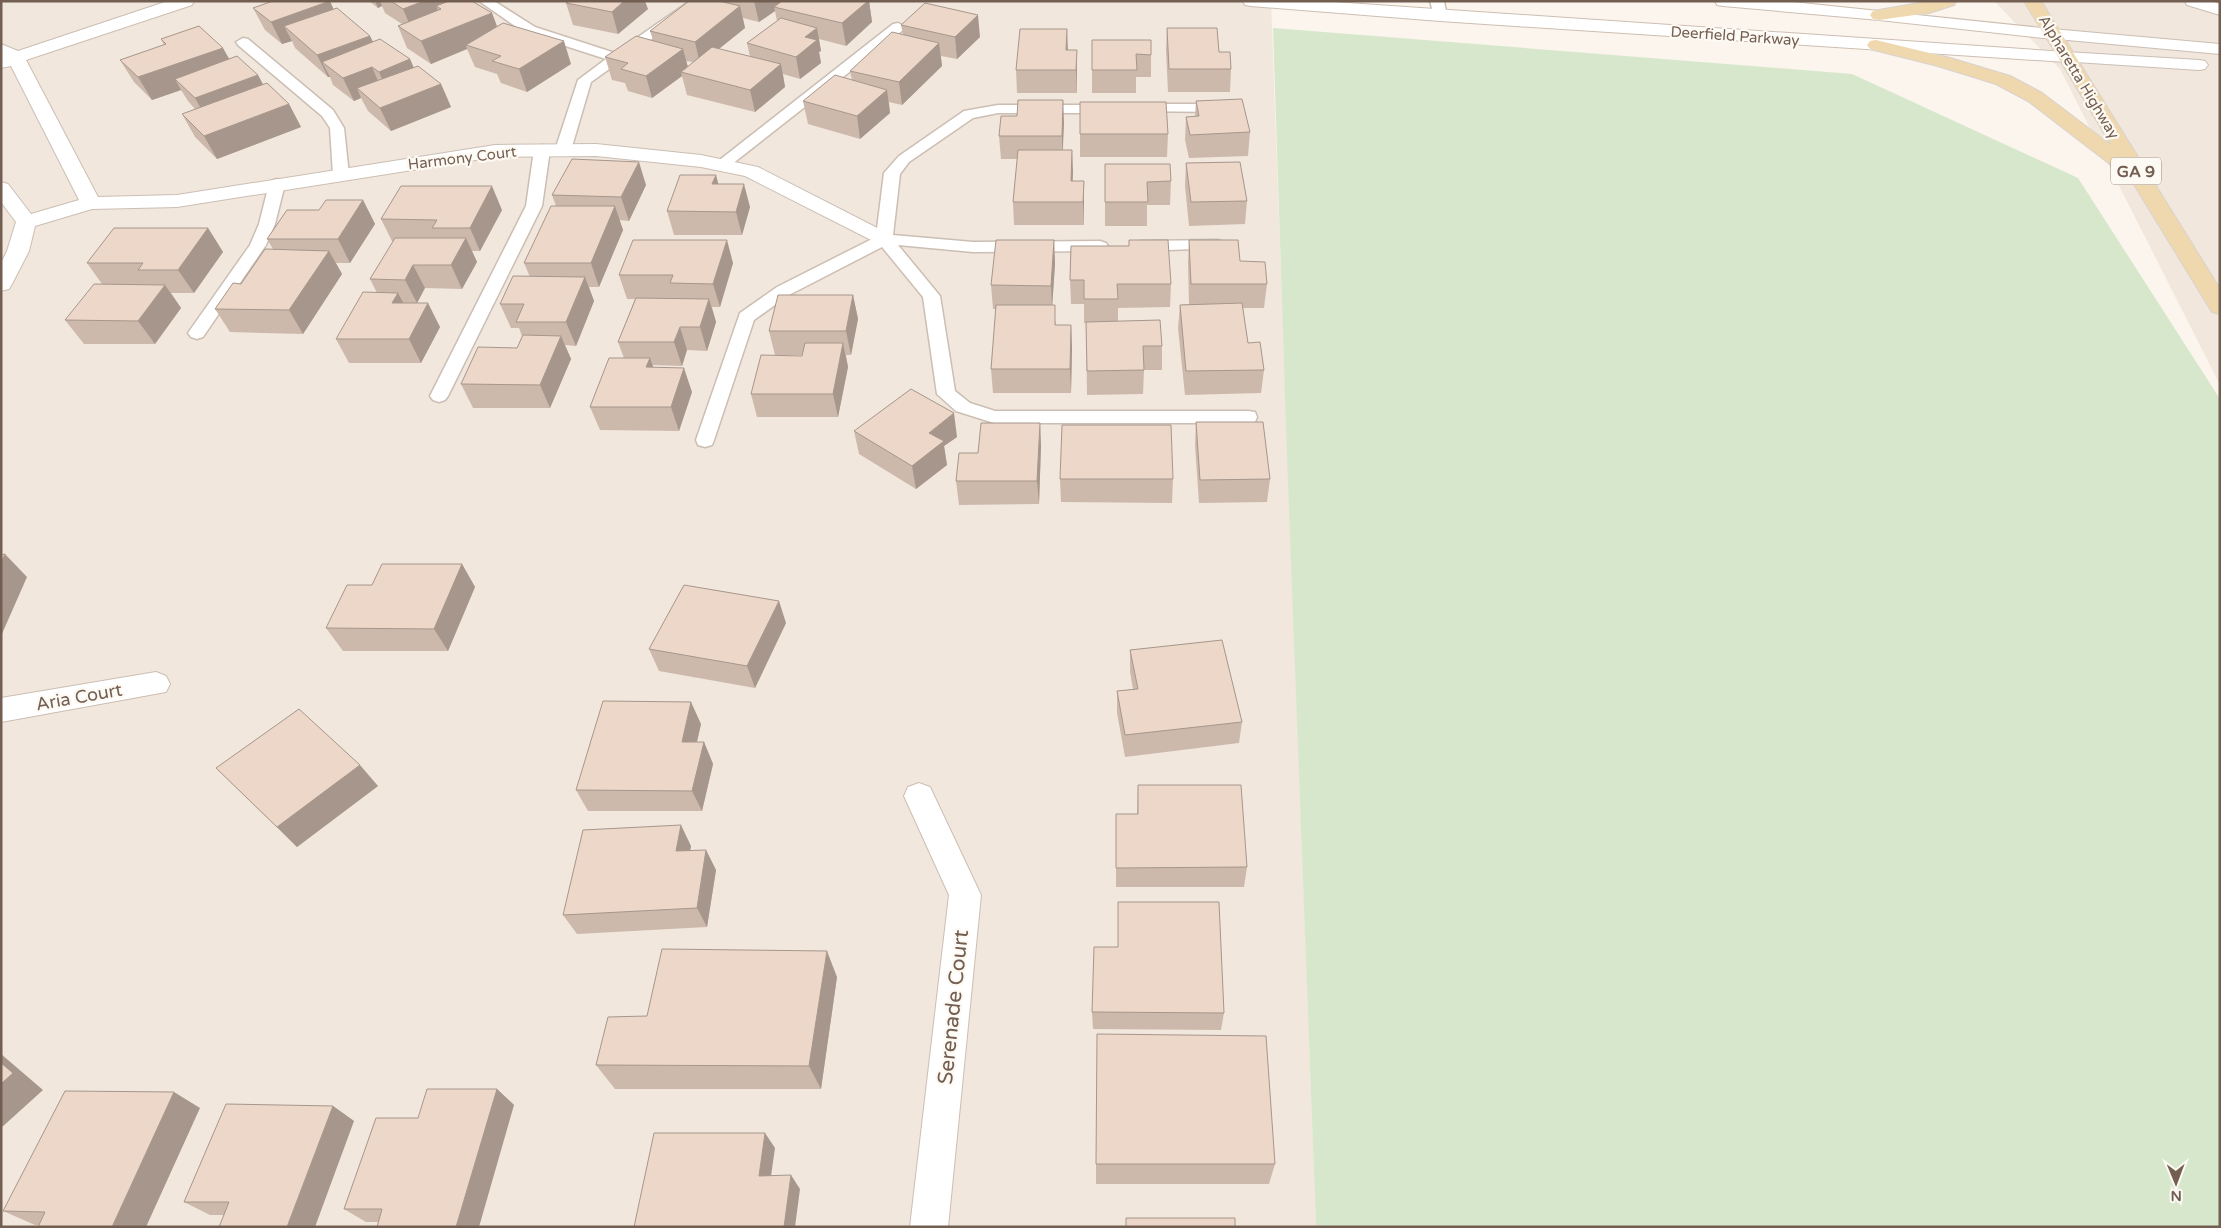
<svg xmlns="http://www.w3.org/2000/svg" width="2221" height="1228" font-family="'Varela Round',sans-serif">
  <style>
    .residential { fill: #f1e7dc }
    .green { fill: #d7e7cc }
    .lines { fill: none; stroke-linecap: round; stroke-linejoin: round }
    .lane-casing { stroke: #ccbeb3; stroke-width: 3 }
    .street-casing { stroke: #ccbeb3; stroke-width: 2 }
    .secondary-casing { stroke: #cebeb1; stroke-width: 2 }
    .primary-casing { stroke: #d8d2cf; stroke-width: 2 }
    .lane { fill: #fff; fill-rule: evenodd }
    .street { fill: #fff; fill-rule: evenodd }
    .secondary { fill: #fff; fill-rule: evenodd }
    .primary { fill: #f0d8ae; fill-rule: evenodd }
    .wall { fill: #ccb9ac; fill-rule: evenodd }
    .shaded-wall { fill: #a6968c }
    .building { fill: #edd7c8; stroke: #a6968c }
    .labels { text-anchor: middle; stroke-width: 4.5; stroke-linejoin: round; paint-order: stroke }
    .far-street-label { font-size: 15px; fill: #735e52; stroke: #fdf9f3 }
    .shield { fill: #fdf9f3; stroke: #9c8c82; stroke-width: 1 }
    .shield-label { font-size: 16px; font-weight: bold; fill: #735e52 }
    .street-label { font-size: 18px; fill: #735e52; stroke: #fdf9f3 }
    .near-street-label { font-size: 21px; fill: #735e52; stroke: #fdf9f3 }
  </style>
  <rect width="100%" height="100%" fill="#fbf5ed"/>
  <!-- residential -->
  <path class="residential" d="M1 1H1271L1316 1227H1Z
    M1994 1H2220V385L2060 69Z"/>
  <!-- green -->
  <path class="green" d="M1273 28 1852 74 2078 178 2220 399V1227H1316L1287 456Z"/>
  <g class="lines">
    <defs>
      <path id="lane" d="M479 1H494L535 27 615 53 690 1H705L591 82 571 150 568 153H558L555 150 578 80 606 59 525 33Z
        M1430 1H1444L1447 16 1445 19H1435Z
        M898 23 905 27 903 30 727 168H717L714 165 717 162 893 24Z
        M243 38 248 39 333 110 344 128 349 175 346 178H336L333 175 330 128 322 116 238 45 236 42Z
        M1139 104H1216L1223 108 1216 112 1134 111 1132 108 1134 105Z
        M998 105H1108L1113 106 1115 109 1113 112 1108 113H998L973 118 909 162 900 174 893 235 973 242 1100 241 1106 243 1108 246 1106 249 1100 251 973 252 898 245 940 296 955 391 970 403 995 411H1248L1255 412 1257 417 1255 422 1248 423H994L956 411 937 394 923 297 882 247 789 295 754 320 714 440 712 445 705 447 698 445 696 440 740 313 777 287 876 237 884 173 899 156 964 111Z
        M542 145 547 147 550 150 542 206 448 396 445 400 439 402 433 400 430 396 526 206 534 150 537 147Z
        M277 179 283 181 285 184 275 224 266 245 203 337 197 339 191 337 188 333 250 245 259 224 269 184 271 181Z
        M1218 240 1224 242 1226 245 1224 248 1141 251 1135 249 1133 246 1135 243 1141 241Z"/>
      <path id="street" d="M168 1H194L192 5 26 60 98 197 177 195 495 145 596 144 701 155 758 167 891 235 895 239 891 243 884 245 877 243 745 176 701 167 596 156 495 157 177 207 92 209 35 226 29 251 12 284 9 289 1 291V263L7 251 16 222 1 202V182L8 184 31 214 79 200 11 66 1 68V44L18 51Z
        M2185 1H2211L2220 4V15L2187 5Z
        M2052 29 2220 44V54L2046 38 2043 34 2046 30Z
        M2066 52 2199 60 2205 61 2208 65 2205 69 2199 70 2060 61 2057 57 2060 53Z
        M156 672 166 676 170 684 166 692 1 722V698Z
        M919 783 930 787 981 895 948 1227H910L949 895 904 796 908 787Z"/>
      <path id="secondary" d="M1243 1H1319L2066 52 2072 53 2075 57 2072 61 2066 62 1440 21 1251 6 1245 5Z
        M1715 1H1783L2052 29 2058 30 2061 34 2058 38 2052 39 1879 20 1723 6 1717 5Z"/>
      <path id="primary" d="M1931 1H1956L1954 5 1929 13 1879 20 1873 19 1870 15 1873 11 1879 10Z
        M2024 1H2041L2220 289V314L2212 312 2209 307 2127 173 2119 171 2028 101 1996 84 1938 66 1870 49 1867 45 1870 41 1876 40 1950 58 2010 76 2042 93 2112 146Z"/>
    </defs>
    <!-- lane casing -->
    <use href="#lane" class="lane-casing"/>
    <!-- street casing -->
    <use href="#street" class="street-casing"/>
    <!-- secondary casing -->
    <use href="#secondary" class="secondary-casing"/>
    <!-- primary casing -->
    <use href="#primary" class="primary-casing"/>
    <!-- lane -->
    <use href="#lane" class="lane"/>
    <!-- street -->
    <use href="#street" class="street"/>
    <!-- secondary -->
    <use href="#secondary" class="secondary"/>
    <!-- primary -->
    <use href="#primary" class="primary"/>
  </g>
  <!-- wall -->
  <path class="wall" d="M369 1H472L492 13 497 26 571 64 527 92 501 83 497 74 475 67 467 49 431 64 407 48 398 26 402 24 385 13 382 6 378 8Z
    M689 1H869L872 22 846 46 819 39 821 51 819 52 821 63 800 79 783 74 785 87 755 112 687 95 682 76 652 98 628 91 625 83 612 80 605 57 653 40 650 31ZM775 11 777 21 747 43 750 57 719 49 745 28 743 18 759 22ZM686 61 693 62 688 67Z
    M566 3 648 9 618 34 573 25Z
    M253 8 333 9 370 36 373 42 410 59 413 67 441 84 451 107 391 131 368 111 361 98 354 101 333 85 330 77H328L295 48 292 41 282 44 265 30Z
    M901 25 980 37 957 59 941 56 942 66 902 105 889 102 890 113 860 139 808 124 803 101 852 80 850 71 903 35Z
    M1167 28 1219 52 1231 69 1230 92H1168L1166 50Z
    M161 39 229 59 258 75 263 84 289 104 301 127 217 159 195 137 182 114 195 109 188 101 181 90 152 100 134 82 120 60 164 45Z
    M1092 40 1151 55V77H1136V93H1092Z
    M1068 50 1077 72V93H1017L1016 70Z
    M1196 101 1250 132 1248 156 1189 158 1185 140 1186 117H1195Z
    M1064 123 1063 150H1072L1073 181H1084V225H1014L1013 202 1017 159H1001L999 136Z
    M1080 134H1168L1167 157H1080Z
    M1186 163 1247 201 1245 224 1189 226 1185 186Z
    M1105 164 1171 181 1170 205H1147V226H1105Z
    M716 175 718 184 750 207 742 235H674L667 211Z
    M646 185 629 221 619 220 623 230 599 287H589L594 301 576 346 565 345 571 359 550 408H473L461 384 517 348 522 336 519 328H511L500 304 530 277 524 263 556 206 552 195Z
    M363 200 375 224 350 263H336L342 274 303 334 230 332 215 309 241 284 273 249 267 239 319 210Z
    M502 210 480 251H472L477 262 462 289 425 288 417 303 440 327 421 363H349L336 339 377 293 370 279 393 243 381 219Z
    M208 228 223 252 194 293H171L181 308 155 344H84L65 320 102 284 87 263Z
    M1054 240 1055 264 1052 305 1056 325H1071L1072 349 1071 393H993L991 369 996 309H993L991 285Z
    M1189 240 1240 261 1267 284 1264 308H1243L1248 343 1264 370 1261 393 1185 395 1178 328 1180 305 1189 304 1188 263Z
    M1071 246 1171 284 1170 307 1118 308V321L1162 346V370H1144L1143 394 1087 395 1086 323H1084V304H1071L1070 280Z
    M733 263 720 307H712L716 322 707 351 687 350 682 366 653 365V368L692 392 679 431 600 430 590 407 624 358 618 342 635 299H627L619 275Z
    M853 295 858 319 851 355H846L848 367 838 417H757L751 394 803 355H775L769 331Z
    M1196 422 1270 479 1267 502 1199 503 1195 445Z
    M1040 423 1041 446 1039 504 959 505 956 481 978 453Z
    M854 431 957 437 944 446 947 465 916 489 859 454Z
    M1060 479H1173L1172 503 1061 502Z
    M462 564 475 587 448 651H343L326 628 372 585Z
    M786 623 755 688 659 671 649 649Z
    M1130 650 1242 722 1239 743 1125 757 1117 713V691L1133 689 1130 672Z
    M701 724 697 742H704L713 764 702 811H588L576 790Z
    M216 768 378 786 297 847Z
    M1138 785 1247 867 1244 887H1116V814H1137Z
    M691 846 690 851 706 850 716 870 707 927 577 934 563 915Z
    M1118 947 1224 1013 1221 1030 1093 1029 1092 1012Z
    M837 977 821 1089H615L596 1065 647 1016Z
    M497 1089 514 1105 378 1222H366L344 1209 418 1118Z
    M333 1106 354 1121 224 1215H210L184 1202Z
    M200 1108 39 1225H35L3 1211Z
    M1096 1164H1275L1269 1184H1096Z"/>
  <!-- shaded-wall -->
  <path class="shaded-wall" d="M330 1 340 24 284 26 292 41 282 44 271 22Z
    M375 1H380L382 6 378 8Z
    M424 1H461L436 6 442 20 413 32 403 9Z
    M624 1H645L648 9 618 34 612 12Z
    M754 1H786L774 7 775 11 759 22Z
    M868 1H869L872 22 846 46 842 23Z
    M740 6 745 28 700 64 695 42Z
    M492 13 500 35 466 45 467 49 431 64 421 41Z
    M978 15 980 37 957 59 955 37Z
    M817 28 821 51 819 52 821 63 800 79 796 57 805 37Z
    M1067 29 1068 51 1067 73 1066 50Z
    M370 36 381 58 322 62 330 77H328L317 55Z
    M564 41 571 64 527 92 519 69Z
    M939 43 942 66 902 105 899 82Z
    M223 48 236 71 175 79 181 90 152 100 138 77Z
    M683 49 689 71 681 72 682 76 652 98 646 76Z
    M1077 50V93L1076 70Z
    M410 59 420 82 389 95 379 72Z
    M781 64 785 87 755 112 750 90Z
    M372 67 382 90 357 88 361 98 354 101 343 78Z
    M258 75 270 98 208 121 195 98Z
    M441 84 451 107 391 131 380 108Z
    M887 90 890 113 860 139 857 116Z
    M1063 100 1064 123 1062 159V136Z
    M289 104 301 127 217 159 204 136Z
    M1072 150 1073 173 1071 204V181Z
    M639 162 646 185 629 221 621 197Z
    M716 175 722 198 712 184Z
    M1084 181V225L1083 202Z
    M744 184 750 207 742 235 736 212Z
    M492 186 502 210 480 251 470 228Z
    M363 200 375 224 350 263 338 239Z
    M615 206 623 230 599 287 591 263Z
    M208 228 223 252 194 293 178 270Z
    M466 238 477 262 462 289 451 265Z
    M727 240 733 263 720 307 713 284Z
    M1054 240 1055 264 1052 309 1051 286Z
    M329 251 342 274 303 334 289 310Z
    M413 265 425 288 417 303 405 280Z
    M585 277 594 301 576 346 566 322Z
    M165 285 181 308 155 344 138 321Z
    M398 293 410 316 392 303Z
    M853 295 858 319 851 355 846 331Z
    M709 299 716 322 707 351 700 327Z
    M428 303 440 327 421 363 409 339Z
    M1071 325 1072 349 1071 393 1070 369Z
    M680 327 687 350 682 366 674 342Z
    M561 336 571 359 550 408 540 385Z
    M843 343 848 367 838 417 833 394Z
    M650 358 658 381 646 367Z
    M684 368 692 392 679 431 671 407Z
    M954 413 957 437 944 446 947 465 916 489 912 466 929 433Z
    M1040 423 1041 446 1039 504 1037 481Z
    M5 554 27 577 1 636V562Z
    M462 564 475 587 448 651 434 629Z
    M779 601 786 623 755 688 747 666Z
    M691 702 701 724 692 763 682 742Z
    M704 742 713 764 702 811 692 791Z
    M360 765 378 786 297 847 277 827Z
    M681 825 691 846 686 871 676 851Z
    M706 850 716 870 707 927 697 908Z
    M827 951 837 977 821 1089 809 1066Z
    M1 1054 43 1090 1 1128Z
    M497 1089 514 1105 479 1227H456Z
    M174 1092 200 1108 146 1227H112Z
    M333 1106 354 1121 315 1227H287Z
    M765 1133 775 1148 769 1190 759 1176Z
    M791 1175 800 1189 795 1227H784Z"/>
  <!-- building -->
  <path class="building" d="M273 1H330L271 22 253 8Z
    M391 1H424L403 9Z
    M449 1H472L492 13 421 41 398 26 441 9 436 6Z
    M569 1H624L612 12 566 3Z
    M689 1H719L740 6 695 42 650 31Z
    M782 1H868L842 23 774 7Z
    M925 3 978 15 955 37 901 25Z
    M337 8 370 36 317 55 284 26Z
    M781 18 817 28 805 37 817 40 796 57 747 43Z
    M503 23 564 41 519 69 492 61 501 56 466 45Z
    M199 26 223 48 138 77 120 60 166 44 161 39Z
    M1167 28H1217L1219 52H1230L1231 69H1169Z
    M1020 29H1067L1066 50H1077L1076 70H1016Z
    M892 32 939 43 899 82 850 71Z
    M636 36 683 49 646 76 621 69 628 63 605 57Z
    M380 39 410 59 379 72 372 67 343 78 322 62Z
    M1092 40H1151V55L1136 54 1137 70H1092Z
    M712 47 781 64 750 90 681 72Z
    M237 56 258 75 195 98 175 79Z
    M418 66 441 84 380 108 357 88Z
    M835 75 887 90 857 116 803 101Z
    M267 83 289 104 204 136 182 114Z
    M1242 99 1250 132 1190 135 1186 117 1199 116 1196 101Z
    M1018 100H1063L1062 136H999L1001 116H1017Z
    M1080 102H1166L1168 134H1080Z
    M1018 150H1072L1071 181H1084L1083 202H1013Z
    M572 159 639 162 621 197 552 195Z
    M1240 162 1247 201 1191 202 1186 163Z
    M1105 164H1170L1171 181 1147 182 1148 202H1105Z
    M680 175H716L712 184H744L736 212 667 211Z
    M401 186H492L470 228H432L437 220 381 219Z
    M326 200H363L338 239H267L287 210H319Z
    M551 206H615L591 263H524Z
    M114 228H208L178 270H138L143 263H87Z
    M395 238H466L451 265H413L405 280 370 279Z
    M633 240H727L713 284 670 283 673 275H619Z
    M996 240H1054L1051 286 991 285Z
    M1129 240H1168L1171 284H1117L1118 299H1084V280H1070L1071 246H1129Z
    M1189 240H1238L1240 261 1265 262 1267 284H1191Z
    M265 249 329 251 289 310 215 309 233 283 241 284Z
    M513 276 585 277 566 322H516L524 304H500Z
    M94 284 165 285 138 321 65 320Z
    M363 292 398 293 392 303H428L409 339H336Z
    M778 295H853L846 331H769Z
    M636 298 709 299 700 327H680L674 342H618Z
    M1242 303 1248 343 1260 342 1264 370 1186 371 1180 305Z
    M996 305H1055V325H1071L1070 369H991Z
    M1160 320 1162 346H1143L1144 370 1087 371 1086 322Z
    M523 335 561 336 540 385 461 384 478 347 517 348Z
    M805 343H843L833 394H751L761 355 802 356Z
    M609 358H650L646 367 684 368 671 407H590Z
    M911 389 954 413 929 433 944 441 912 466 854 431Z
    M1196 422H1263L1270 479 1200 480Z
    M981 423H1040L1037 481H956L959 453H978Z
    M1062 425H1171L1173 479H1060Z
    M5 554 1 562V555Z
    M382 564H462L434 629 326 628 347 585H372Z
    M684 585 779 601 747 666 649 649Z
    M1222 640 1242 722 1125 735 1117 691 1138 689 1130 650Z
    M603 701 691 702 682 742H704L692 791 576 790Z
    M299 709 360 765 277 827 216 768Z
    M1138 785H1241L1247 867 1116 868V814H1138Z
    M681 825 676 851 706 850 697 908 563 915 583 830Z
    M1118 902H1219L1224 1013 1092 1012 1094 947H1118Z
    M662 949 827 951 809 1066 596 1065 608 1017 647 1016Z
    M1097 1034 1266 1036 1275 1164H1096Z
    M1 1063 13 1073 1 1084Z
    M427 1089H497L456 1227H377L382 1209H344L376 1118H418Z
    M65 1091 174 1092 112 1227H38L45 1212 3 1211Z
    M226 1104 333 1106 287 1227H219L229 1202H184Z
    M654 1133H765L759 1176 791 1175 784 1227H634Z
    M1126 1218H1235V1227H1126Z"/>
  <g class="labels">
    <!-- far-street labels -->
    <g class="far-street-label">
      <text transform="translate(1735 36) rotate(4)" y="5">Deerfield Parkway</text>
      <text transform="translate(2079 77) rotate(59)" y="5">Alpharetta Highway</text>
      <text transform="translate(462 158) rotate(-7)" y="5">Harmony Court</text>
    </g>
    <!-- shield labels -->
    <rect class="shield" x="2111" y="157.5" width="50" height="27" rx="4"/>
    <g class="shield-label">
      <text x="2136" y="177">GA 9</text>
    </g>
    <!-- street labels -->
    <g class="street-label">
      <text transform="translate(79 697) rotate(-10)" y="6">Aria Court</text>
    </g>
    <!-- near-street labels -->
    <g class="near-street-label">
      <text transform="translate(953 1007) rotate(-84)" y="7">Serenade Court</text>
    </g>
  </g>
  <!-- border -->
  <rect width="2221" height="1228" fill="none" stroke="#735e52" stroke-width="5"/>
  <!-- north arrow -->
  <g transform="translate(2176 1183) rotate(179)" stroke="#fdf9f3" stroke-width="4" paint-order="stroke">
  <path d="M0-4L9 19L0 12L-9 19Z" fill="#735e52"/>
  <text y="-8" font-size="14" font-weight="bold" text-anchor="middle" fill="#735e52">N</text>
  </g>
</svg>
